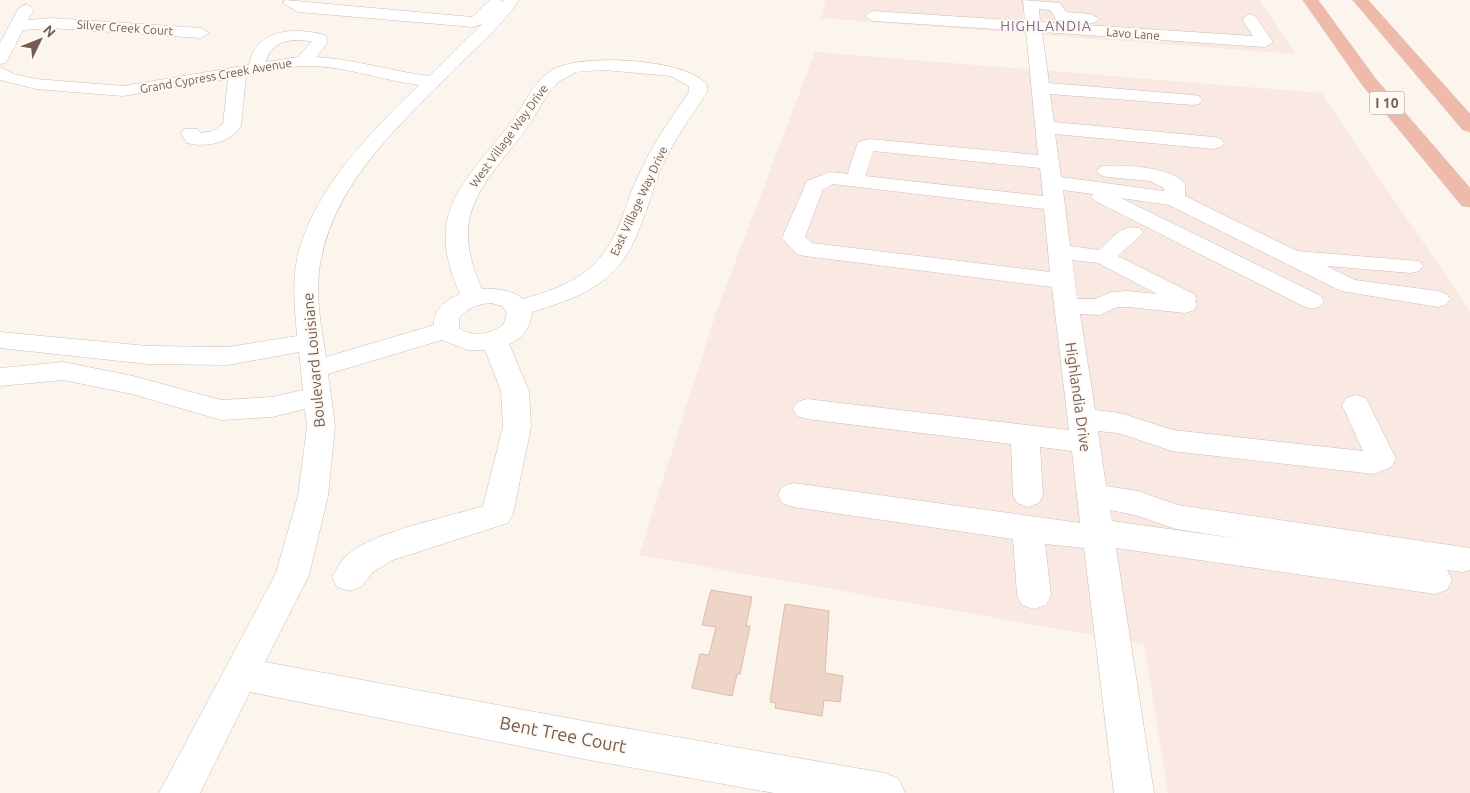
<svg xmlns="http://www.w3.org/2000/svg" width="1470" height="793" font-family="Ubuntu,sans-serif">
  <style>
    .commercial { fill: #fae8e2 }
    .building { fill: #eed5c7; stroke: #dfbca8 }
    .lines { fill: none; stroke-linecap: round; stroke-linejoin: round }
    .minor-casing { stroke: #cdbeb3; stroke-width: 1 }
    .highway-casing { stroke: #d8d2ce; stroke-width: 1 }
    .minor { fill: #fff; fill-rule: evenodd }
    .highway { fill: #efbaaa; fill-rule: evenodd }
    .labels { text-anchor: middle; stroke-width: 4; stroke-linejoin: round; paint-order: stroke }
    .far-street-label { font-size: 12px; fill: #755d51; stroke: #fef9f3 }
    .far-neighbourhood-label { font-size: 14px; letter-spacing: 1px; fill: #826990; stroke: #fef9f3 }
    .shield { fill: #fef9f3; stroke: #9e8c82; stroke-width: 1 }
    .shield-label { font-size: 14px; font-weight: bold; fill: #755d51 }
    .street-label { font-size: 15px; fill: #755d51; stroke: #fef9f3 }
    .near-street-label { font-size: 18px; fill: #755d51; stroke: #fef9f3 }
  </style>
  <rect width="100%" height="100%" fill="#fbf5ed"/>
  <!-- commercial -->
  <path class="commercial" d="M826 0H1259L1295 54 821 18Z
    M815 52 1321 93 1470 311V793H1168L1144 644 639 555 716 313Z"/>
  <!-- building -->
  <path class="building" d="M711 590 752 597 746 626H750L740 674H737L732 696 692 688 700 654 709 655 716 627 702 625Z
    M785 604 829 611 825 673 843 676 840 702 824 700 822 716 775 708 776 703 770 702Z"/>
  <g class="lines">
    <defs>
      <path id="minor" d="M285 0 472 17 490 0H500L502 2 504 0H519C503 24 480 44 460 64 405 120 337 178 321 259 314 291 321 325 326 357L434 325C433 310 447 299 460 294 423 213 463 184 510 124 524 106 533 82 552 70 578 53 688 58 707 85V92C690 118 672 143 660 171 653 188 649 205 642 222 621 281 588 295 532 312 531 326 523 339 509 344L529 391 531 427 513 514 508 523 393 560 373 572 361 587 349 591 337 587 332 577C337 568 342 558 351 552 378 531 448 517 483 506L503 427 501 391 485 350H467L442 340 328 374 335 426 328 496 309 575 265 662 584 721 885 773 899 779 905 793H774L584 759 250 692 200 793H159L276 573 298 496 307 426 305 409 272 417 221 420 132 394 63 380 0 386V368L63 362 133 376 221 400 272 397 303 390 299 352 228 365 148 364 0 348V332L148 346 228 347 297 336C295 311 292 284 297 259 312 190 370 133 419 85 380 80 343 65 304 66 285 67 265 72 246 76L241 126C230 143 206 148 187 143L181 133 184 129H198L201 133 213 131 223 124 228 79 123 96 36 89 0 80V67L14 74 36 79 123 86 249 65C255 28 296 27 325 35L328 42 316 57C354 59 390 71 429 76L482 24 473 27 298 12 283 3ZM295 40 312 41 298 57 266 62C269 47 281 41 295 40ZM604 70 671 76 689 86V92C672 117 654 142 641 170 632 187 627 205 620 223 600 272 571 285 523 299 514 290 494 288 482 289 448 214 481 189 524 132 536 116 544 96 558 82L576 72ZM491 303 502 306 507 312 504 324C491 334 474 338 459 328V318C468 308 477 304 491 303Z
        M1023 0 1060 3 1066 12 1091 14 1099 19C1092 28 1066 22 1056 19L1050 10 1039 9 1040 22 1253 36 1242 19 1250 14 1255 16 1273 42 1265 47 1042 32 1049 83 1193 95 1199 96 1202 100 1199 104 1193 105 1050 94 1054 122 1214 137 1221 139 1224 143 1221 147 1214 149 1055 134 1061 177 1164 191V188L1150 181 1107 177 1100 175 1097 171 1100 167C1116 163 1177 167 1185 185 1186 188 1185 192 1185 196L1297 251 1419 261 1423 266 1419 271 1411 273 1327 266 1355 280 1438 291 1447 294 1450 299 1447 304 1438 307 1341 291 1169 205 1121 198 1321 296 1324 301 1321 306 1312 309 1303 306 1095 201 1091 197 1093 194 1063 190 1070 246 1099 250C1111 239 1122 224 1140 228L1143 233 1118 256 1194 294 1197 299 1195 302 1197 305 1194 310 1185 313 1128 307H1117L1100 315 1080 314 1095 410 1120 413 1173 430 1363 451 1342 405 1346 398 1356 395 1366 398 1396 459 1391 467 1374 474 1172 451 1118 433 1098 431 1106 486 1138 491 1178 505 1470 548V570L1463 572 1447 570 1452 580 1447 590 1435 594 1116 548 1154 793H1114L1084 548 1045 544 1051 595 1046 605 1034 609 1022 605 1017 595 1013 539 793 507 782 503 778 495 782 487 793 483 1080 523 1072 451 1040 447 1043 495 1039 503 1028 507 1017 503 1013 495 1011 444 807 419 797 416 793 409 797 402 807 399 1069 430 1052 287 805 256 797 254 782 238 807 181 830 172 849 174 848 172 858 142 869 139 1038 155 1026 31 873 21 865 16 873 11 1025 21ZM873 151 1040 168 1043 196 865 176ZM833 184 1044 209 1050 272 812 243 805 237 823 189ZM1072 260 1098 263 1157 294 1128 291 1111 292 1095 299H1077ZM1110 510 1135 515 1176 529 1240 539 1112 521Z
        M26 4 34 9 28 20 51 18 201 28 209 33 201 38 51 28 23 30 8 59 6 63 0 64V43L18 9Z"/>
      <path id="highway" d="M1303 0H1318L1375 78 1470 188V207L1462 206 1363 86Z
        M1353 0H1368L1470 114V132L1463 130Z"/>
    </defs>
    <!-- minor casing -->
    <use href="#minor" class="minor-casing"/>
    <!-- highway casing -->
    <use href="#highway" class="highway-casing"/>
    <!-- minor -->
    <use href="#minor" class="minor"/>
    <!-- highway -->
    <use href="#highway" class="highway"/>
  </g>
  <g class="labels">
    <!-- far-street labels -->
    <g class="far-street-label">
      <text transform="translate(125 28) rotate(4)" y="4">Silver Creek Court</text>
      <text transform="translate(1133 34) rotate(4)" y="4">Lavo Lane</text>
      <text transform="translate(216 76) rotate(-10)" y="4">Grand Cypress Creek Avenue</text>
      <text transform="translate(509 136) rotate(-54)" y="4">West Village Way Drive</text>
      <text transform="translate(639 201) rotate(-65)" y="4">East Village Way Drive</text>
    </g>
    <!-- far-neighbourhood labels -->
    <g class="far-neighbourhood-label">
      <text x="1046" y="31">HIGHLANDIA</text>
    </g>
    <!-- shield labels -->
    <rect class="shield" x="1369.5" y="91.5" width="35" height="23" rx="4"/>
    <g class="shield-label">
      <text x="1387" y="108">I 10</text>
    </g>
    <!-- street labels -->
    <g class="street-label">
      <text transform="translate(314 360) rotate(-95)" y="5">Boulevard Louisiane</text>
      <text transform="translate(1078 397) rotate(82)" y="5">Highlandia Drive</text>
    </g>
    <!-- near-street labels -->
    <g class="near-street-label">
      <text transform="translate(563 735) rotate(11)" y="6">Bent Tree Court</text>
    </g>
  </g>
  <!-- north arrow -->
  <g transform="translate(40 40) rotate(47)" stroke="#fef9f3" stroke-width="4" paint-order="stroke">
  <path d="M0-4L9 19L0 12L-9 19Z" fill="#755d51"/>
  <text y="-8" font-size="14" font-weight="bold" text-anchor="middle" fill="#755d51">N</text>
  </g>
</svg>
